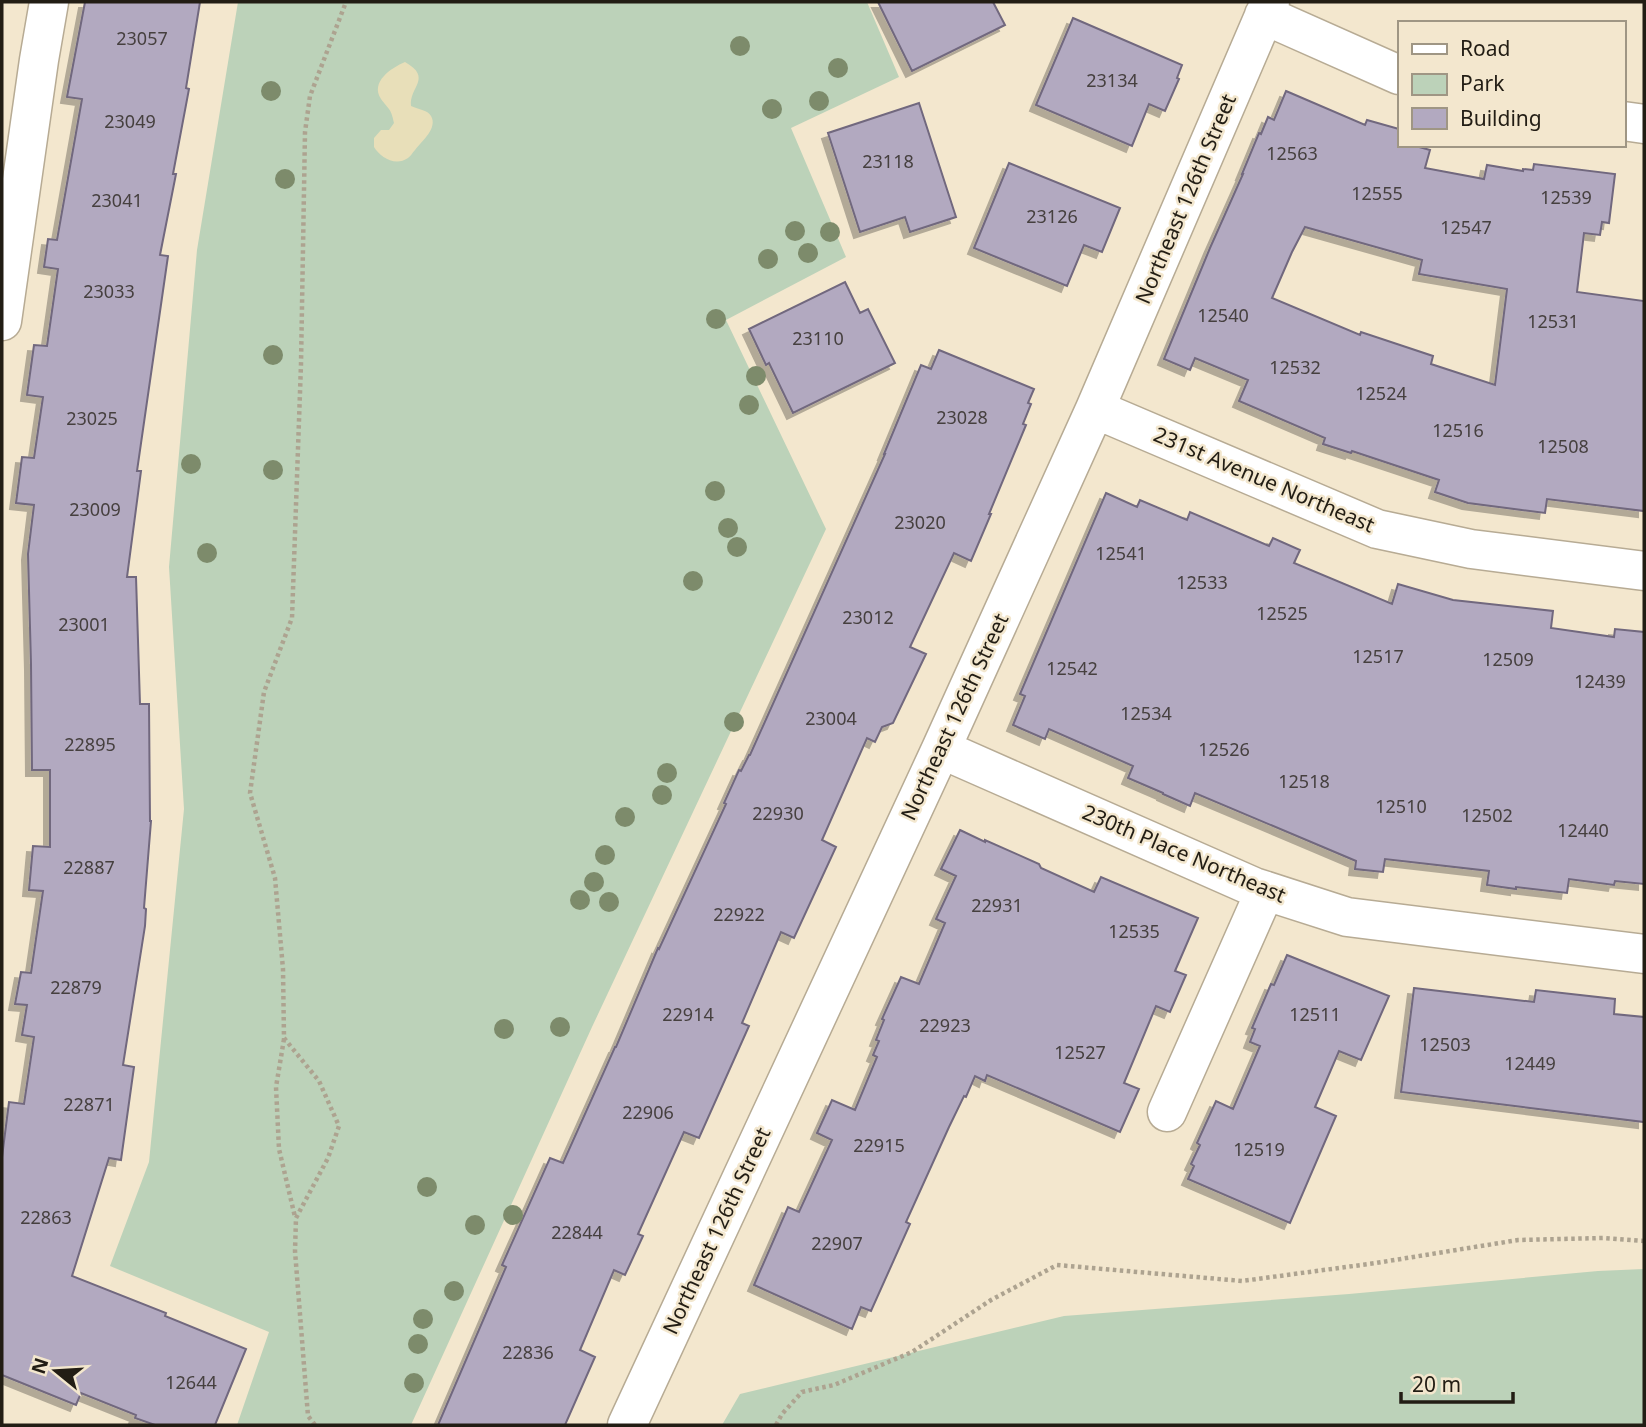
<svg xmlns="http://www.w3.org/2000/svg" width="1646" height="1427" font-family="'Noto Sans',sans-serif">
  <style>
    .green { fill: #bcd2b9 }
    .sand { fill: #e8dfb9 }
    .building { fill: #b2a9c0; stroke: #71687e; stroke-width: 2; fill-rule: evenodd; filter: url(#shadow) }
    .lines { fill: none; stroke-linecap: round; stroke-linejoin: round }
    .street-casing { stroke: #b7ab94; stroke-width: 41 }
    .path { stroke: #ada390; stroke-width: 4.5; stroke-dasharray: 3.5 3.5; stroke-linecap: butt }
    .street { stroke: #fff; stroke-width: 38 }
    .tree { fill: #7d8b6b }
    .labels { text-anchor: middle; stroke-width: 5; stroke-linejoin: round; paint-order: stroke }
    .number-label { font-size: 18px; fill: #46403f }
    .street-label { font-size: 21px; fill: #221d14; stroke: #f3e7ce }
  </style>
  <defs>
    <filter id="shadow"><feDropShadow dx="-6" dy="6" stdDeviation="0" flood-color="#0004"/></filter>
  </defs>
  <rect width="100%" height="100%" fill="#f3e7ce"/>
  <!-- green -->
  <path class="green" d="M238 2H867L899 77 791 128 846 257 726 320 826 529 592 1027 411 1425H237L269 1332 110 1266 149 1162 184 809 169 567 197 250Z
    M1644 1269V1425H722L740 1394 1064 1316 1349 1294 1598 1271Z"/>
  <!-- sand -->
  <path class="sand" d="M405 62C433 78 409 87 411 106 417 109 428 110 431 116 438 128 422 141 415 150 412 153 411 156 408 158 395 167 380 157 374 147V138L381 130H389L394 123C391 108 389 110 381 99 370 82 391 68 405 62Z"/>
  <!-- building -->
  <path class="building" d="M85 2H200L186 88 189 89 173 174H176L160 255 168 256 137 471H141L127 577H136L140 704H149L150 821H151L144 908 146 909 145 926 123 1065 134 1067 121 1160 109 1158 72 1276 166 1313 165 1316 246 1349 215 1425H155L135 1418 136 1415 81 1393 76 1405 2 1375V1157L9 1102 24 1104 34 1037 22 1035 27 1005 15 1004 21 972 31 973 43 891 29 890 33 846 50 847V770H32L31 664 28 554 34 505 16 503 22 457 34 458 43 397 27 395 34 345 47 346 58 269 44 267 48 239 57 240 82 99 67 97Z
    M878 2H993L1005 25 912 71Z
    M1073 18 1182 65 1177 78 1179 79 1165 111 1149 104 1132 146 1036 105Z
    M1286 91 1365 125 1367 120 1399 129V145H1412L1430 150 1425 168 1484 179 1487 165 1523 171V169L1533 170 1534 164 1615 174 1609 223 1602 222 1600 235 1584 233 1577 292 1644 301V511L1547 499 1545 513 1468 503 1435 492 1439 480 1352 451 1351 453 1323 444 1325 438 1239 401 1248 380 1195 358 1190 370 1164 359 1210 248 1243 174H1242L1259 133 1261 134 1268 117 1274 120ZM1305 227 1422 260 1419 274 1507 289 1495 385 1431 364 1433 356 1361 332 1360 335 1272 298 1292 252Z
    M919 103 956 217 910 232 905 217 860 232 828 133Z
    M1009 163 1120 208 1102 252 1084 245 1067 286 974 248Z
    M845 282 860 313 868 309 895 363 793 413 769 363 766 365 749 329Z
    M939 350 1034 389 1028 403 1031 404 1023 424 1026 425 989 514H991L971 561 954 553 910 647 926 654 893 723 882 727 875 742 867 738 822 840 836 847 794 938 781 932 742 1023 749 1026 699 1138 684 1132 638 1234 643 1236 625 1275 614 1270 580 1350 595 1357 565 1425H438L506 1267 502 1265 550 1158 563 1163 615 1047H616L658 948 659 949 726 804 724 803 739 770 741 771 749 755H750L885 454H884L921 365 931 369Z
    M1106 493 1137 507 1140 500 1187 520 1190 512 1269 546 1273 538 1300 550 1294 563 1392 604 1398 584 1453 600 1553 611 1551 628 1614 637 1615 629 1644 632V884L1615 881 1614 885 1569 879 1567 893 1516 887V889L1487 885 1489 871 1385 859 1383 872 1355 869 1356 861 1195 793 1190 806 1163 794V793L1128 778 1133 766 1049 729 1045 739 1013 725 1025 696 1020 694Z
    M960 830 985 842V840L1039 864 1041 868 1094 892 1101 877 1198 918 1175 971 1186 975 1170 1012 1156 1006 1124 1083 1139 1089 1120 1132 987 1075 985 1081 975 1076 966 1097 964 1096 949 1127 906 1222 910 1224 871 1311 861 1307 852 1329 754 1285 788 1207 799 1212 832 1140 817 1133 832 1100 855 1110 877 1057 873 1055 879 1041 876 1040 884 1020 882 1019 901 977 919 984 945 923 936 919 956 876 941 869Z
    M1287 955 1389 996 1361 1060 1339 1051 1315 1107 1336 1116 1290 1223 1188 1179 1194 1166 1191 1164 1200 1145 1197 1143 1216 1101 1233 1109 1260 1046 1250 1042 1255 1029 1252 1028 1271 984 1274 985Z
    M1414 988 1534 1002 1536 990 1615 999 1614 1014 1644 1017V1122L1401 1092Z"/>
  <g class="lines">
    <defs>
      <path id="street" d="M1264 15 1399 75
        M1623 121 1644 124
        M2 321 39 60 49 2
        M1095 409 1377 529 1471 549 1644 571
        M941 749 1254 887 1347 917 1644 954
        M1167 1112 1265 891
        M627 1425 941 749 1095 409 1270 2"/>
    </defs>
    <!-- street casing -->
    <use href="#street" class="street-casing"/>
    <!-- path -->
    <path class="path" d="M284 1039 276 1087 279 1149 295 1217
      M315 1425 308 1416 295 1251 296 1218 328 1158 339 1126 319 1081 284 1038 283 969 275 878 250 793 264 692 292 618 301 364 305 132 310 96 346 2
      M776 1425 782 1414 802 1392 834 1385 912 1352 991 1300 1057 1265 1242 1281 1376 1263 1518 1240 1604 1238 1644 1241"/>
    <!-- street -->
    <use href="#street" class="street"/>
  </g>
  <!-- trees -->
  <g class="tree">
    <circle cx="740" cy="46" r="10"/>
    <circle cx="838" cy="68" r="10"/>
    <circle cx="271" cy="91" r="10"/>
    <circle cx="819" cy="101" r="10"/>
    <circle cx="772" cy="109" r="10"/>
    <circle cx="285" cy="179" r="10"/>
    <circle cx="795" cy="231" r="10"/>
    <circle cx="830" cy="232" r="10"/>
    <circle cx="808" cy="253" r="10"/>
    <circle cx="768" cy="259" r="10"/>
    <circle cx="716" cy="319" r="10"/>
    <circle cx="273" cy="355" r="10"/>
    <circle cx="756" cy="376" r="10"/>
    <circle cx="749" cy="405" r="10"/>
    <circle cx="191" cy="464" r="10"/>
    <circle cx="273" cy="470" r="10"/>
    <circle cx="715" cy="491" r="10"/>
    <circle cx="728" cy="528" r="10"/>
    <circle cx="737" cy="547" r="10"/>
    <circle cx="207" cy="553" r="10"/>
    <circle cx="693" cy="581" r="10"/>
    <circle cx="734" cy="722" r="10"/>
    <circle cx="667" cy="773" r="10"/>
    <circle cx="662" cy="795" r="10"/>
    <circle cx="625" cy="817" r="10"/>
    <circle cx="605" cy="855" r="10"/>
    <circle cx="594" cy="882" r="10"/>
    <circle cx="580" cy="900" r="10"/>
    <circle cx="609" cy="902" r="10"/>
    <circle cx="560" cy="1027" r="10"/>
    <circle cx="504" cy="1029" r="10"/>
    <circle cx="427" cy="1187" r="10"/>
    <circle cx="513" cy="1215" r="10"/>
    <circle cx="475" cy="1225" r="10"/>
    <circle cx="454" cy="1291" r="10"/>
    <circle cx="423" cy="1319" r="10"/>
    <circle cx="418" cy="1344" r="10"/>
    <circle cx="414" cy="1383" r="10"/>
  </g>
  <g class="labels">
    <!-- number labels -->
    <g class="number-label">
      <text x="142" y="45">23057</text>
      <text x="1112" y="87">23134</text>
      <text x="130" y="128">23049</text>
      <text x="1292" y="160">12563</text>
      <text x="888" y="168">23118</text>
      <text x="1377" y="200">12555</text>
      <text x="1566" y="204">12539</text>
      <text x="117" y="207">23041</text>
      <text x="1052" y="223">23126</text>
      <text x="1466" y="234">12547</text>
      <text x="109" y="298">23033</text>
      <text x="1223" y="322">12540</text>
      <text x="1553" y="328">12531</text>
      <text x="818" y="345">23110</text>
      <text x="1295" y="374">12532</text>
      <text x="1381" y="400">12524</text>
      <text x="962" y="424">23028</text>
      <text x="92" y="425">23025</text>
      <text x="1458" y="437">12516</text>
      <text x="1563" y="453">12508</text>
      <text x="95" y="516">23009</text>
      <text x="920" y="529">23020</text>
      <text x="1121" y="560">12541</text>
      <text x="1202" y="589">12533</text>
      <text x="1282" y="620">12525</text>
      <text x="868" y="624">23012</text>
      <text x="84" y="631">23001</text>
      <text x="1378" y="663">12517</text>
      <text x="1508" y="666">12509</text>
      <text x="1072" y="675">12542</text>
      <text x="1600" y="688">12439</text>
      <text x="1146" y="720">12534</text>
      <text x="831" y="725">23004</text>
      <text x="90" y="751">22895</text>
      <text x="1224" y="756">12526</text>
      <text x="1304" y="788">12518</text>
      <text x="1401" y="813">12510</text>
      <text x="778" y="820">22930</text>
      <text x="1487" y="822">12502</text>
      <text x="1583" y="837">12440</text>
      <text x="89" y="874">22887</text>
      <text x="997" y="912">22931</text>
      <text x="739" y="921">22922</text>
      <text x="1134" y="938">12535</text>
      <text x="76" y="994">22879</text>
      <text x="688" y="1021">22914</text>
      <text x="1315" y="1021">12511</text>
      <text x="945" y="1032">22923</text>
      <text x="1445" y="1051">12503</text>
      <text x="1080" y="1059">12527</text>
      <text x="1530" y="1070">12449</text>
      <text x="89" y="1111">22871</text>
      <text x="648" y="1119">22906</text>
      <text x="879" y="1152">22915</text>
      <text x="1259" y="1156">12519</text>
      <text x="46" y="1224">22863</text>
      <text x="577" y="1239">22844</text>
      <text x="837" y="1250">22907</text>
      <text x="528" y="1359">22836</text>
      <text x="191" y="1389">12644</text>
    </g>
    <!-- street labels -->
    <g class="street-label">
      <text transform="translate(1186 199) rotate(-67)" y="7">Northeast 126th Street</text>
      <text transform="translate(1264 480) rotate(23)" y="7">231st Avenue Northeast</text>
      <text transform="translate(955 717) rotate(-65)" y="7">Northeast 126th Street</text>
      <text transform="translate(1184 854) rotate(23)" y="7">230th Place Northeast</text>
      <text transform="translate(717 1231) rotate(-65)" y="7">Northeast 126th Street</text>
    </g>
  </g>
  <!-- border -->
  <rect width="1646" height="1427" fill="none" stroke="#221d14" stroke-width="7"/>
  <!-- legend -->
  <rect x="1398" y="21" width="228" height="126" fill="#f3e7ce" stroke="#9f9684" stroke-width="2"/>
  <rect x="1412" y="44" width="35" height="10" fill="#ffffff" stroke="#9f9684" stroke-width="2"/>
  <text x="1460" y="56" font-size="21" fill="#221d14">Road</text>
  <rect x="1412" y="74" width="35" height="21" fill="#bcd2b9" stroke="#9f9684" stroke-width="2"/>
  <text x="1460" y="91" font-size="21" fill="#221d14">Park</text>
  <rect x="1412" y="108" width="35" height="21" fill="#b2a9c0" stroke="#9f9684" stroke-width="2"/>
  <text x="1460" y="126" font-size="21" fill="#221d14">Building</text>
  <!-- north arrow -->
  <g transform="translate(56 1371) rotate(288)" stroke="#f3e7ce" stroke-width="5" paint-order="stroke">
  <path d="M0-5L12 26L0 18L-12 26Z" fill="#221d14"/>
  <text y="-10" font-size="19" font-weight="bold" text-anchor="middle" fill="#221d14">N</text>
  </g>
  <!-- scale -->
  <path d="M1401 1392v10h112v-10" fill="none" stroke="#221d14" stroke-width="3.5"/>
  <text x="1412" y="1392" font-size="21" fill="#221d14" stroke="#f3e7ce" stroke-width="5" paint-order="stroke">20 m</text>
</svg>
